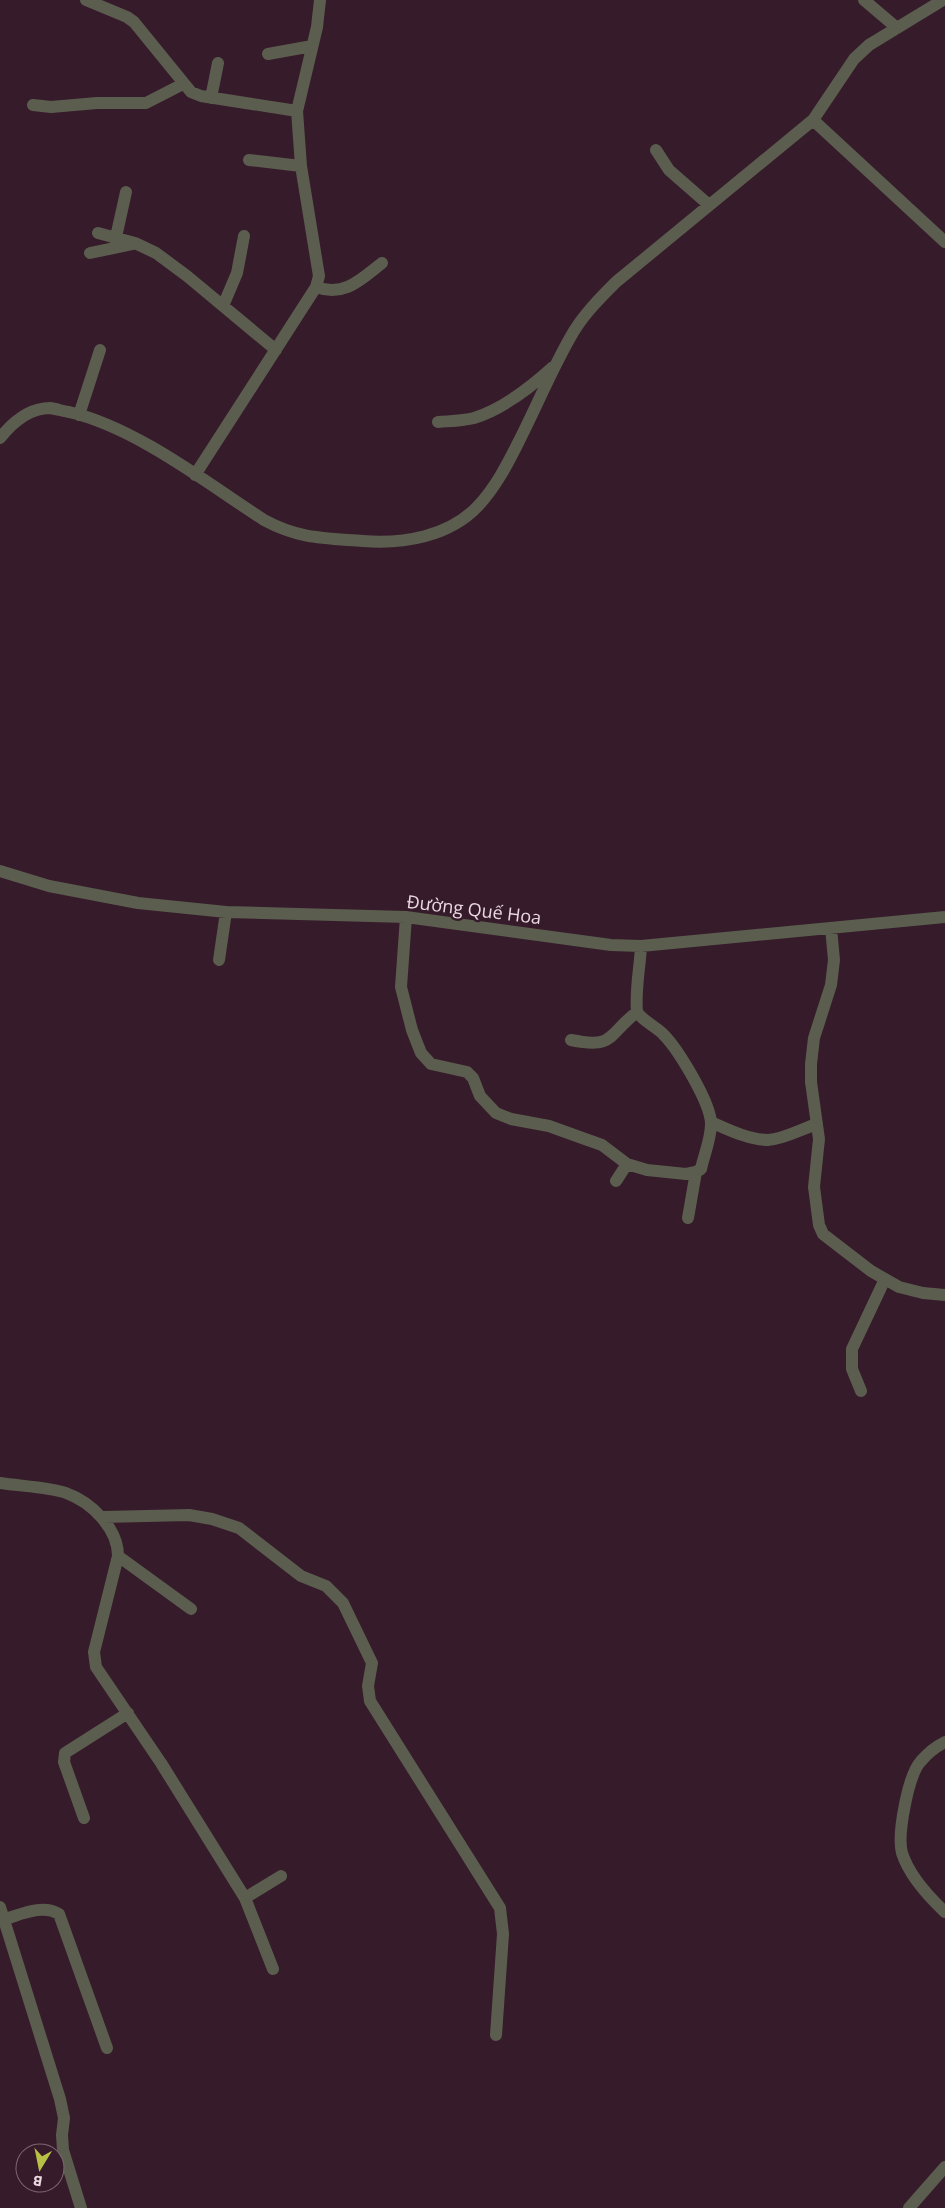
<svg xmlns="http://www.w3.org/2000/svg" width="945" height="2208" font-family="'Open Sans',sans-serif">
  <style>
    .lines { fill: none; stroke-linecap: round; stroke-linejoin: round }
    .minor { stroke: #5b5d4f; stroke-width: 12 }
    .labels { text-anchor: middle; stroke-width: 5; stroke-linejoin: round; paint-order: stroke }
    .street-label { font-size: 18px; fill: #ebd8e1; stroke: #361b2a }
  </style>
  <rect width="100%" height="100%" fill="#361b2a"/>
  <g class="lines">
    <!-- minor -->
    <path class="minor" d="M86 0 127 17 134 22 191 92 201 96 297 111
      M864 0 897 28
      M268 54 312 46
      M211 98 218 63
      M33 105 51 107 97 103H146L183 84
      M813 120 945 242
      M656 150 669 170 709 205
      M249 160 301 166
      M98 233 135 243 156 253 187 276 276 350
      M116 237 126 192
      M90 253 133 244
      M316 287C345 297 360 280 382 263
      M223 306 237 273 244 236
      M79 415 100 350
      M438 422C450 421 463 421 474 418 503 409 531 387 553 367
      M0 438C12 423 29 408 50 408 56 409 63 411 69 412 135 427 207 483 264 520 299 539 324 538 363 541 403 544 449 537 478 506 495 488 507 465 518 443 537 406 553 366 574 331 585 313 601 297 616 282L813 120 854 59 869 45 943 0
      M195 475 316 287 319 276 301 166 297 111 317 27 320 0
      M0 871 49 886 138 903 226 912 406 917 611 945 641 946 945 917
      M406 917 401 987 412 1030 421 1053 431 1064 467 1072 473 1078 480 1096 496 1113 511 1119 549 1126 585 1139 602 1145 627 1164 647 1170 686 1174 696 1172 701 1169C704 1155 711 1139 711 1124 711 1103 678 1049 663 1034 655 1026 643 1021 637 1012 635 989 640 968 641 946
      M831 928 834 960 831 985 814 1038 811 1064V1082L819 1139 814 1187 819 1225 823 1234 832 1241 871 1271 899 1287 923 1293 945 1295
      M219 960 226 912
      M571 1040C615 1049 607 1035 637 1012
      M711 1122C727 1129 749 1140 768 1140 784 1139 801 1129 817 1124
      M616 1181 627 1164
      M688 1218 696 1172
      M861 1391 852 1369V1349L885 1279
      M0 1483C18 1486 50 1487 66 1493 91 1502 118 1528 118 1556L94 1652 96 1667 161 1763 245 1898 273 1969
      M103 1517 189 1515 212 1519 239 1528 301 1576 326 1586 343 1603 372 1663 368 1686 370 1701 500 1908 503 1934 496 2035
      M118 1556 191 1609
      M945 1742C937 1746 927 1754 921 1761 908 1775 897 1835 902 1853 909 1875 929 1897 945 1912
      M84 1818 64 1762 65 1753 128 1713
      M245 1898 281 1876
      M0 1907 60 2099 64 2118 62 2135 63 2150 81 2208
      M5 1919C22 1914 43 1904 59 1914L107 2048
      M909 2208 945 2167"/>
  </g>
  <g class="labels">
    <!-- street labels -->
    <g class="street-label">
      <text transform="translate(474 910) rotate(7)" y="6">Đường Quế Hoa</text>
    </g>
  </g>
  <!-- north arrow -->
  <g transform="translate(40 2168) rotate(190)"><circle r="24" fill="#361b2a" stroke="#7e6773"/>
  <path d="M0-4L9 19L0 12L-9 19Z" fill="#b8c146"/>
  <text y="-8" font-size="14" font-weight="bold" text-anchor="middle" fill="#ebd8e1">B</text>
  </g>
</svg>
